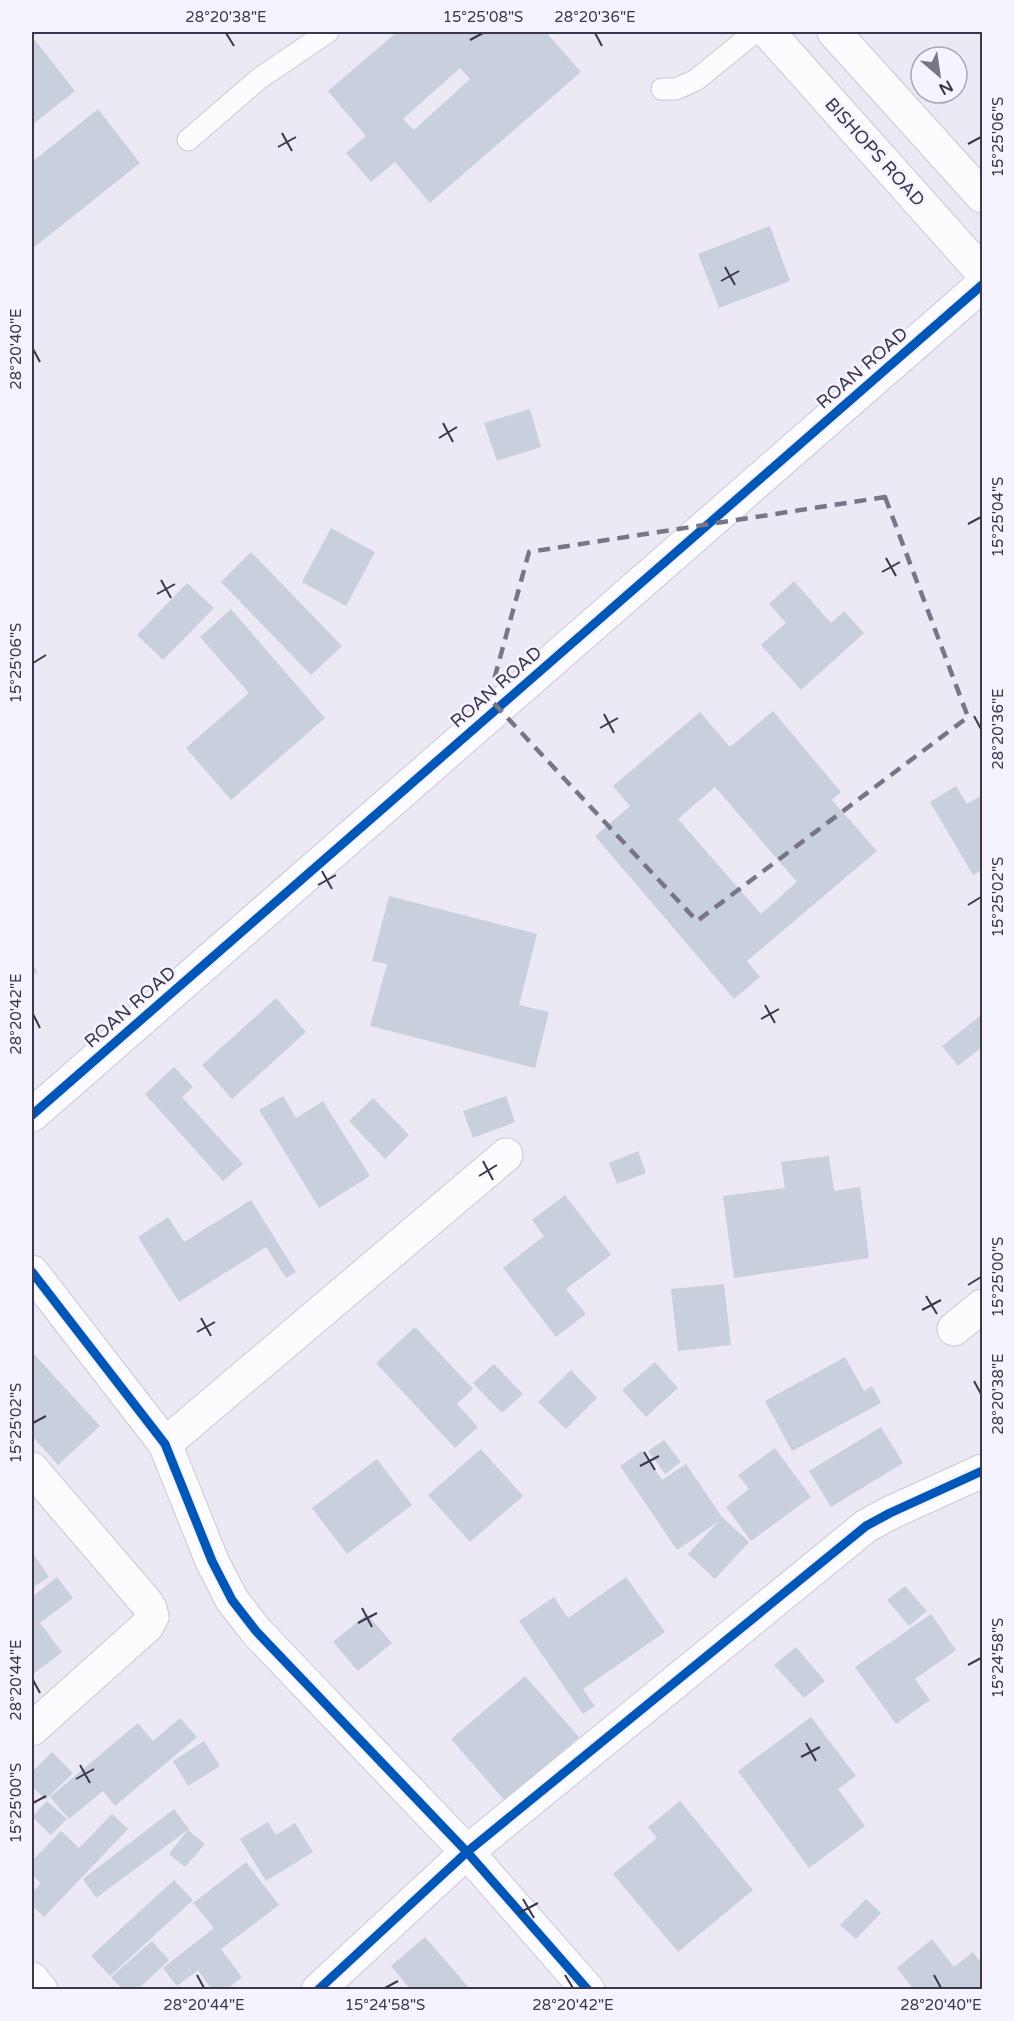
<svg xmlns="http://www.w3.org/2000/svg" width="1014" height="2021" font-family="'Varela Round',sans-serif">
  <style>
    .building { fill: #c7d0dc; fill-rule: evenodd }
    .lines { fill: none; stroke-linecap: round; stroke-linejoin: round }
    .service-casing { stroke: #cbc7d7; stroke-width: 23 }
    .minor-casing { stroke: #cbc7d7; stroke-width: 35 }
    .secondary-casing { stroke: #cbc7d7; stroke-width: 35 }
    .service { stroke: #fcfcfe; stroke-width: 21 }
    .minor { stroke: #fcfcfe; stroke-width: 33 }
    .secondary { stroke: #fcfcfe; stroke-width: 33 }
    .cycleway-casing { stroke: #f5f3fe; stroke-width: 13 }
    .cycleway { stroke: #0057b8; stroke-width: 9 }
    .marked { fill: none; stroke: #797586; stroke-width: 4.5; stroke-dasharray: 12 8; stroke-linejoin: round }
    .ticks { fill: none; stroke: #3b364b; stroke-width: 2 }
    .labels { text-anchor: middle; stroke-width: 5; stroke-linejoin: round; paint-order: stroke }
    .street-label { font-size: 18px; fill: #3b364b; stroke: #f5f3fe }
    .neatline { fill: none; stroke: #3b364b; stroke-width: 2 }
    .ticks-label { font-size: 15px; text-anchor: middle; fill: #3b364b }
  </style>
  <rect width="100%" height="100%" fill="#ece9f5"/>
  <!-- building -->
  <path class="building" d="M397 32H546L581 72 430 203 395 162 371 182 346 153 366 136 328 91ZM460 68 470 79 414 130 403 119Z
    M35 40 75 91 32 125V42Z
    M98 109 140 163 32 249V162Z
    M770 226 790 281 719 308 698 254Z
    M530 409 541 447 497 461 484 423Z
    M331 528 375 552 346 606 302 582Z
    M251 552 342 646 311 675 221 582Z
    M794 581 831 623 844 611 864 633 801 690 761 645 786 623 769 604Z
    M187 583 214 608 163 660 137 635Z
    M231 609 325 718 231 800 186 748 249 693 200 637Z
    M773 711 841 792 832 800 877 851 747 961 760 977 734 999 595 836 630 806 613 786 700 712 730 747ZM715 787 797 882 761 914 678 819Z
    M956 786 967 804 982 795V870L973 875 930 802Z
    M389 896 537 934 519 1005 549 1012 535 1068 370 1026 387 964 372 961Z
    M32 961 37 972 32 975Z
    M276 998 306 1032 232 1099 202 1065Z
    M980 1016 982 1020V1047L958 1066 942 1046Z
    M174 1067 193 1087 182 1097 243 1164 223 1181 145 1094Z
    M283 1096 296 1118 323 1101 370 1176 319 1208 259 1110Z
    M506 1096 515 1122 473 1138 463 1111Z
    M373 1098 409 1135 385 1159 349 1121Z
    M638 1151 646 1173 617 1184 609 1163Z
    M829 1156 834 1191 860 1187 869 1258 734 1278 723 1196 785 1188 781 1162Z
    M565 1195 611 1255 566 1289 586 1314 556 1337 503 1268 544 1236 532 1220Z
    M251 1200 296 1272 286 1278 266 1247 179 1302 138 1237 168 1217 184 1242Z
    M724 1284 731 1345 678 1351 671 1289Z
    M415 1327 473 1389 457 1404 478 1427 455 1448 376 1363Z
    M32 1352 100 1426 58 1465 32 1436Z
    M845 1357 864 1391 872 1386 881 1403 792 1451 765 1401Z
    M655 1362 678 1388 646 1417 622 1390Z
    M494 1364 523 1394 502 1413 473 1383Z
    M571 1370 597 1398 566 1429 538 1402Z
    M881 1427 903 1463 831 1507 809 1471Z
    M664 1440 681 1462 665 1474 648 1451Z
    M775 1448 811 1497 751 1541 726 1507 749 1489 738 1475Z
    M481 1449 523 1496 470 1542 428 1495Z
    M642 1451 662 1480 686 1464 722 1517 749 1542 715 1579 688 1554 719 1521 677 1550 620 1466Z
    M377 1459 412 1505 347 1554 312 1508Z
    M32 1552 49 1577 32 1588Z
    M57 1577 73 1598 40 1623 62 1652 32 1675V1597Z
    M626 1577 665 1632 583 1689 595 1706 583 1714 519 1621 554 1597 568 1618Z
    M905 1586 927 1611 909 1626 887 1600Z
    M367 1614 392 1643 358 1671 333 1642Z
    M931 1614 956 1650 915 1679 930 1700 896 1724 855 1667Z
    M796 1647 825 1681 804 1698 774 1665Z
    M525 1676 579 1737 505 1801 451 1739Z
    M811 1717 856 1776 838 1789 865 1826 809 1868 738 1771Z
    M180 1718 197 1737 115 1806 103 1791 69 1819 50 1797 138 1723 153 1741Z
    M204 1741 220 1766 188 1786 173 1761Z
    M52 1752 73 1773 45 1800 32 1786V1772Z
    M47 1801 67 1819 51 1835 32 1817Z
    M680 1801 753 1890 678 1952 613 1874 657 1838 648 1827Z
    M174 1809 189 1829 96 1898 83 1879Z
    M112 1814 128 1829 44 1917 32 1906V1893L41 1883 32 1875V1861L61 1831 79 1848Z
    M268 1822 276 1835 295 1823 313 1852 266 1881 240 1839Z
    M188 1830 205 1844 185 1867 169 1854Z
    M246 1862 279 1905 221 1949 242 1977 226 1990H212L198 1970 177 1986 163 1968 214 1928 193 1903Z
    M174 1880 193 1900 110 1976 91 1956Z
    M866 1899 881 1913 856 1939 840 1925Z
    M425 1937 471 1990H411L391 1966Z
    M932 1939 954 1967 973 1952 982 1964V1990H914L897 1968Z
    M152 1941 169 1960 137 1990H123L111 1977Z"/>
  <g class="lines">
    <defs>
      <path id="service" d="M662 89H676L696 80 755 32
        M188 140 260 78 328 32"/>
      <path id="minor" d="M32 1115 982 285
        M32 1272 165 1444 212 1561 232 1600 256 1631 467 1852 588 1990
        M954 1329 982 1306
        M165 1444 506 1155
        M32 1469 145 1601 150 1608 152 1617 147 1626 32 1729
        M32 1979 41 1990
        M318 1990 467 1852 866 1526 890 1513 982 1471"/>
      <path id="secondary" d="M768 32 982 272
        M834 32 982 196"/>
    </defs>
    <!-- service casing -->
    <use href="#service" class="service-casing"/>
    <!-- minor casing -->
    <use href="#minor" class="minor-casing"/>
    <!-- secondary casing -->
    <use href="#secondary" class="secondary-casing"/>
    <!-- service -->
    <use href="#service" class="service"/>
    <!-- minor -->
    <use href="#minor" class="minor"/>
    <!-- secondary -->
    <use href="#secondary" class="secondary"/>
    <defs>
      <path id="cycleway" d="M32 1115 982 285
        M32 1272 165 1444 212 1561 232 1600 256 1631 467 1852 588 1990
        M318 1990 467 1852 866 1526 890 1513 982 1471"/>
    </defs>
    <!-- cycleway casing -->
    <use href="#cycleway" class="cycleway-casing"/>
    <!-- cycleway -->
    <use href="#cycleway" class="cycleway"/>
  </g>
  <!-- marked area -->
  <path class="marked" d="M885 497 968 717 697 921 489 698 529 552Z"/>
  <!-- ticks -->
  <path class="ticks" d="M226 33 234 46M595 33 602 46M470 40 483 33M282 133 292 151M968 144 981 137M278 147 296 137M725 267 735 285M721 281 739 271M33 349 40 362M443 423 453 442M439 438 457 427M968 524 981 517M886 558 896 576M882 572 900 562M161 580 171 598M157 594 175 584M33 663 46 655M604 714 614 733M974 716 981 729M600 728 618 718M322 871 332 889M318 885 336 875M968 905 981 897M765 1005 775 1023M33 1014 40 1028M761 1019 779 1009M483 1161 493 1180M479 1176 497 1165M968 1285 981 1277M926 1296 937 1314M922 1310 941 1300M201 1318 211 1336M197 1332 215 1322M974 1381 981 1394M33 1423 46 1416M644 1452 655 1470M640 1466 659 1456M362 1608 372 1627M358 1623 377 1613M968 1665 981 1658M33 1680 40 1693M806 1743 816 1761M801 1757 820 1747M80 1765 90 1783M76 1779 94 1769M33 1803 46 1796M523 1899 534 1918M519 1913 538 1903M197 1975 204 1988M565 1975 573 1988M934 1975 941 1988M385 1988 398 1981"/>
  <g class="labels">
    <!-- street labels -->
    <g class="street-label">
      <text transform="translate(875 152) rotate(48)" y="6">BISHOPS ROAD</text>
      <text transform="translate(862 368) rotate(-41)" y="6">ROAN ROAD</text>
      <text transform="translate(496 687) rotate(-41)" y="6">ROAN ROAD</text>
      <text transform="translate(130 1007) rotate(-41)" y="6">ROAN ROAD</text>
    </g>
  </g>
  <!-- border -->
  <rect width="1014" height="2021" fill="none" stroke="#f5f3fe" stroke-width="66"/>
  <!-- north arrow -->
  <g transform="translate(939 75) rotate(151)"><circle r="28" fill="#f5f3fe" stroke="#aba7b6" stroke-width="1.5"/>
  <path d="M0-4.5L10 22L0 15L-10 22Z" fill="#797586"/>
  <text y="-9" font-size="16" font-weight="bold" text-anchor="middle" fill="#3b364b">N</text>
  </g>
  <rect x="33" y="33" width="948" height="1955" class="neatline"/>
  <g class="ticks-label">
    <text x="226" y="22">28°20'38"E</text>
    <text x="483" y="22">15°25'08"S</text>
    <text x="595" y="22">28°20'36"E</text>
    <text transform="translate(998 137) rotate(-90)" y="5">15°25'06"S</text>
    <text transform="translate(16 349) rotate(-90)" y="5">28°20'40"E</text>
    <text transform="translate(998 517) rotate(-90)" y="5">15°25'04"S</text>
    <text transform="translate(16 663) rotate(-90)" y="5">15°25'06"S</text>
    <text transform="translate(998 729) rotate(-90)" y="5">28°20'36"E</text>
    <text transform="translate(998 897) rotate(-90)" y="5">15°25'02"S</text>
    <text transform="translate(16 1014) rotate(-90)" y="5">28°20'42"E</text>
    <text transform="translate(998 1277) rotate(-90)" y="5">15°25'00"S</text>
    <text transform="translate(998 1394) rotate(-90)" y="5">28°20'38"E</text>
    <text transform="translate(16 1423) rotate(-90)" y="5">15°25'02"S</text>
    <text transform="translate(998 1658) rotate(-90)" y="5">15°24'58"S</text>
    <text transform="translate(16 1680) rotate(-90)" y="5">28°20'44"E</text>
    <text transform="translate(16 1803) rotate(-90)" y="5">15°25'00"S</text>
    <text x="204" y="2010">28°20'44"E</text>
    <text x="385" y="2010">15°24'58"S</text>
    <text x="573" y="2010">28°20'42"E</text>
    <text x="941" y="2010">28°20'40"E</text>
  </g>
</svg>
